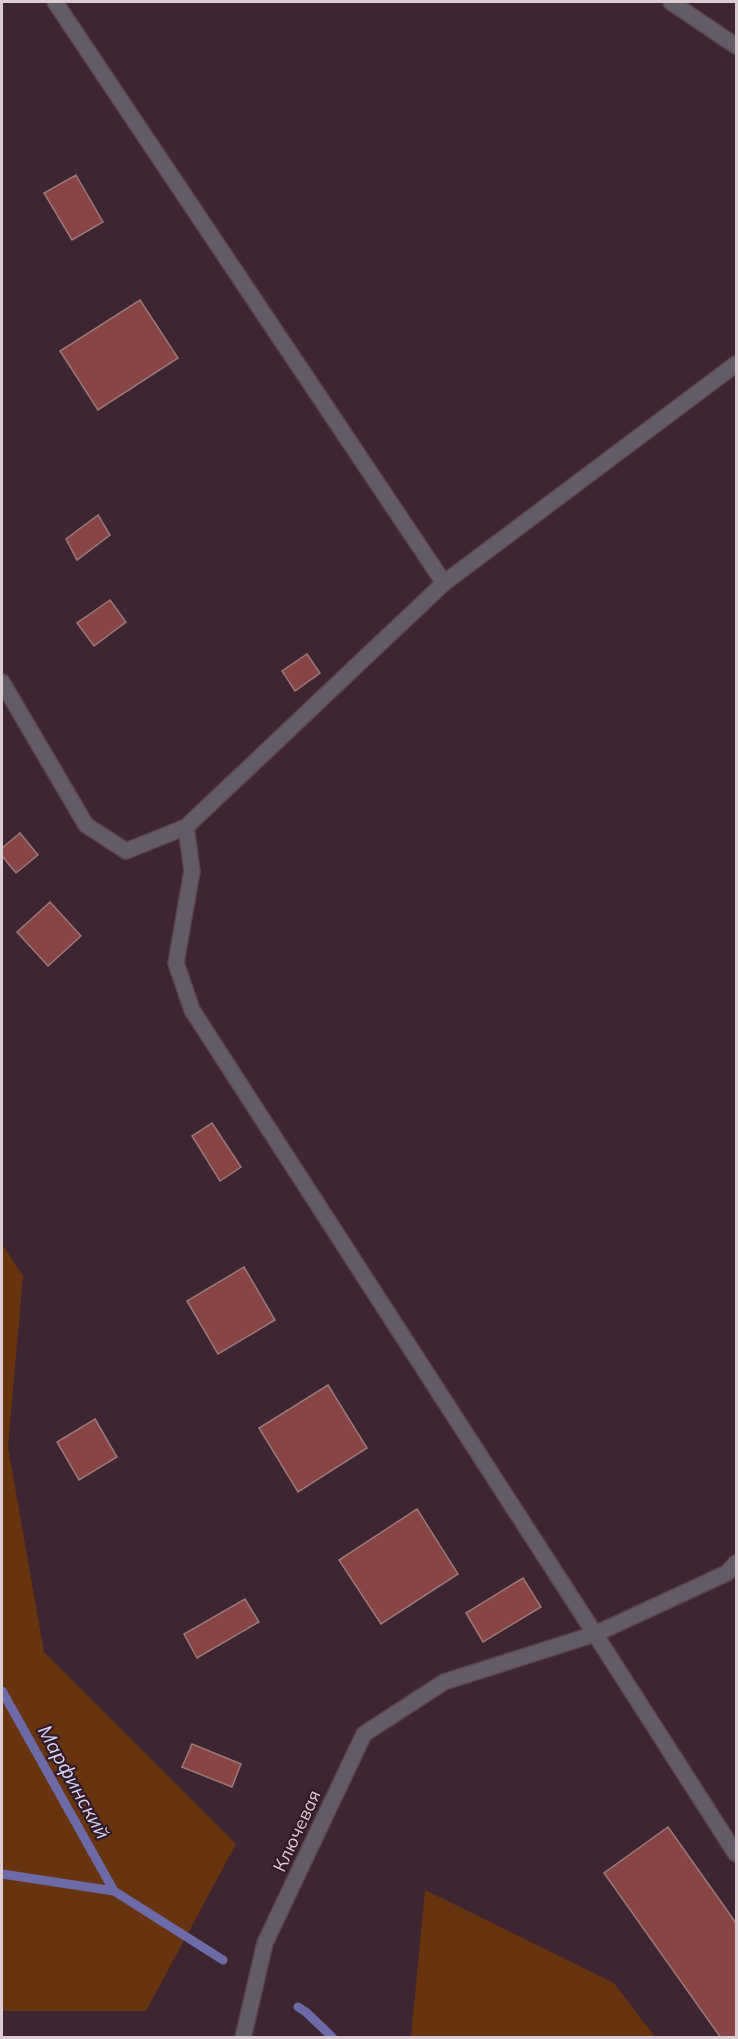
<svg xmlns="http://www.w3.org/2000/svg" width="738" height="2039" font-family="Mulish,sans-serif">
  <style>
    .green { fill: #68340f }
    .lines { fill: none; stroke-linecap: round; stroke-linejoin: round }
    .stream { stroke: #6c6aa7; stroke-width: 9 }
    .building { fill: #894546; stroke: #9a7978; stroke-width: 1.5 }
    .lane-casing { stroke: #5a434e; stroke-width: 18 }
    .street-casing { stroke: #5a434e; stroke-width: 18 }
    .lane { stroke: #635c66; stroke-width: 15 }
    .street { stroke: #635c66; stroke-width: 15 }
    .labels { text-anchor: middle; stroke-width: 4.5; stroke-linejoin: round; paint-order: stroke }
    .street-label { font-size: 18px; fill: #dcccd3; stroke: #331b27 }
    .water-label { font-size: 20px; font-style: italic; fill: #d5d6fa; stroke: #331b27 }
  </style>
  <rect width="100%" height="100%" fill="#3d2531"/>
  <!-- green -->
  <path class="green" d="M2 1244 23 1276 8 1447 44 1652 236 1844 146 2011H2Z
    M425 1890 614 1983 655 2037H411Z"/>
  <g class="lines">
    <!-- stream -->
    <path class="stream" d="M2 1691 114 1891
      M2 1874 114 1891 223 1960
      M298 2007 306 2012 333 2038"/>
  </g>
  <!-- building -->
  <path class="building" d="M76 175 103 222 72 240 44 193Z
    M140 300 178 358 98 410 60 351Z
    M98 515 110 535 77 560 66 539Z
    M110 600 126 622 94 646 77 623Z
    M307 654 320 673 295 691 282 671Z
    M20 833 38 855 16 873 2 856V848Z
    M50 902 81 936 48 966 17 932Z
    M212 1123 241 1167 220 1181 192 1136Z
    M244 1267 275 1320 218 1354 187 1301Z
    M328 1385 367 1448 298 1492 259 1428Z
    M95 1419 117 1457 79 1480 57 1442Z
    M417 1509 458 1574 381 1624 339 1560Z
    M523 1578 541 1607 483 1642 466 1613Z
    M245 1599 259 1622 197 1658 184 1634Z
    M192 1744 241 1764 232 1787 182 1767Z
    M668 1827 736 1923V2038H721L604 1873Z"/>
  <g class="lines">
    <defs>
      <path id="lane" d="M55 2 444 583 186 827
        M671 2 736 46
        M444 583 736 364
        M595 1634 736 1854"/>
      <path id="street" d="M2 682 86 825 126 851 186 827 192 871 176 963 192 1010 595 1634
        M243 2038 265 1943 364 1734 444 1682 595 1634 727 1573 736 1563"/>
    </defs>
    <!-- lane casing -->
    <use href="#lane" class="lane-casing"/>
    <!-- street casing -->
    <use href="#street" class="street-casing"/>
    <!-- lane -->
    <use href="#lane" class="lane"/>
    <!-- street -->
    <use href="#street" class="street"/>
  </g>
  <g class="labels">
    <!-- street labels -->
    <g class="street-label">
      <text transform="translate(297 1831) rotate(-65)" y="6">Ключевая</text>
    </g>
    <!-- water labels -->
    <g class="water-label">
      <text transform="translate(74 1782) rotate(61)" y="7">Марфинский</text>
    </g>
  </g>
  <!-- border -->
  <rect width="738" height="2039" fill="none" stroke="#dcccd3" stroke-width="6"/>
</svg>
